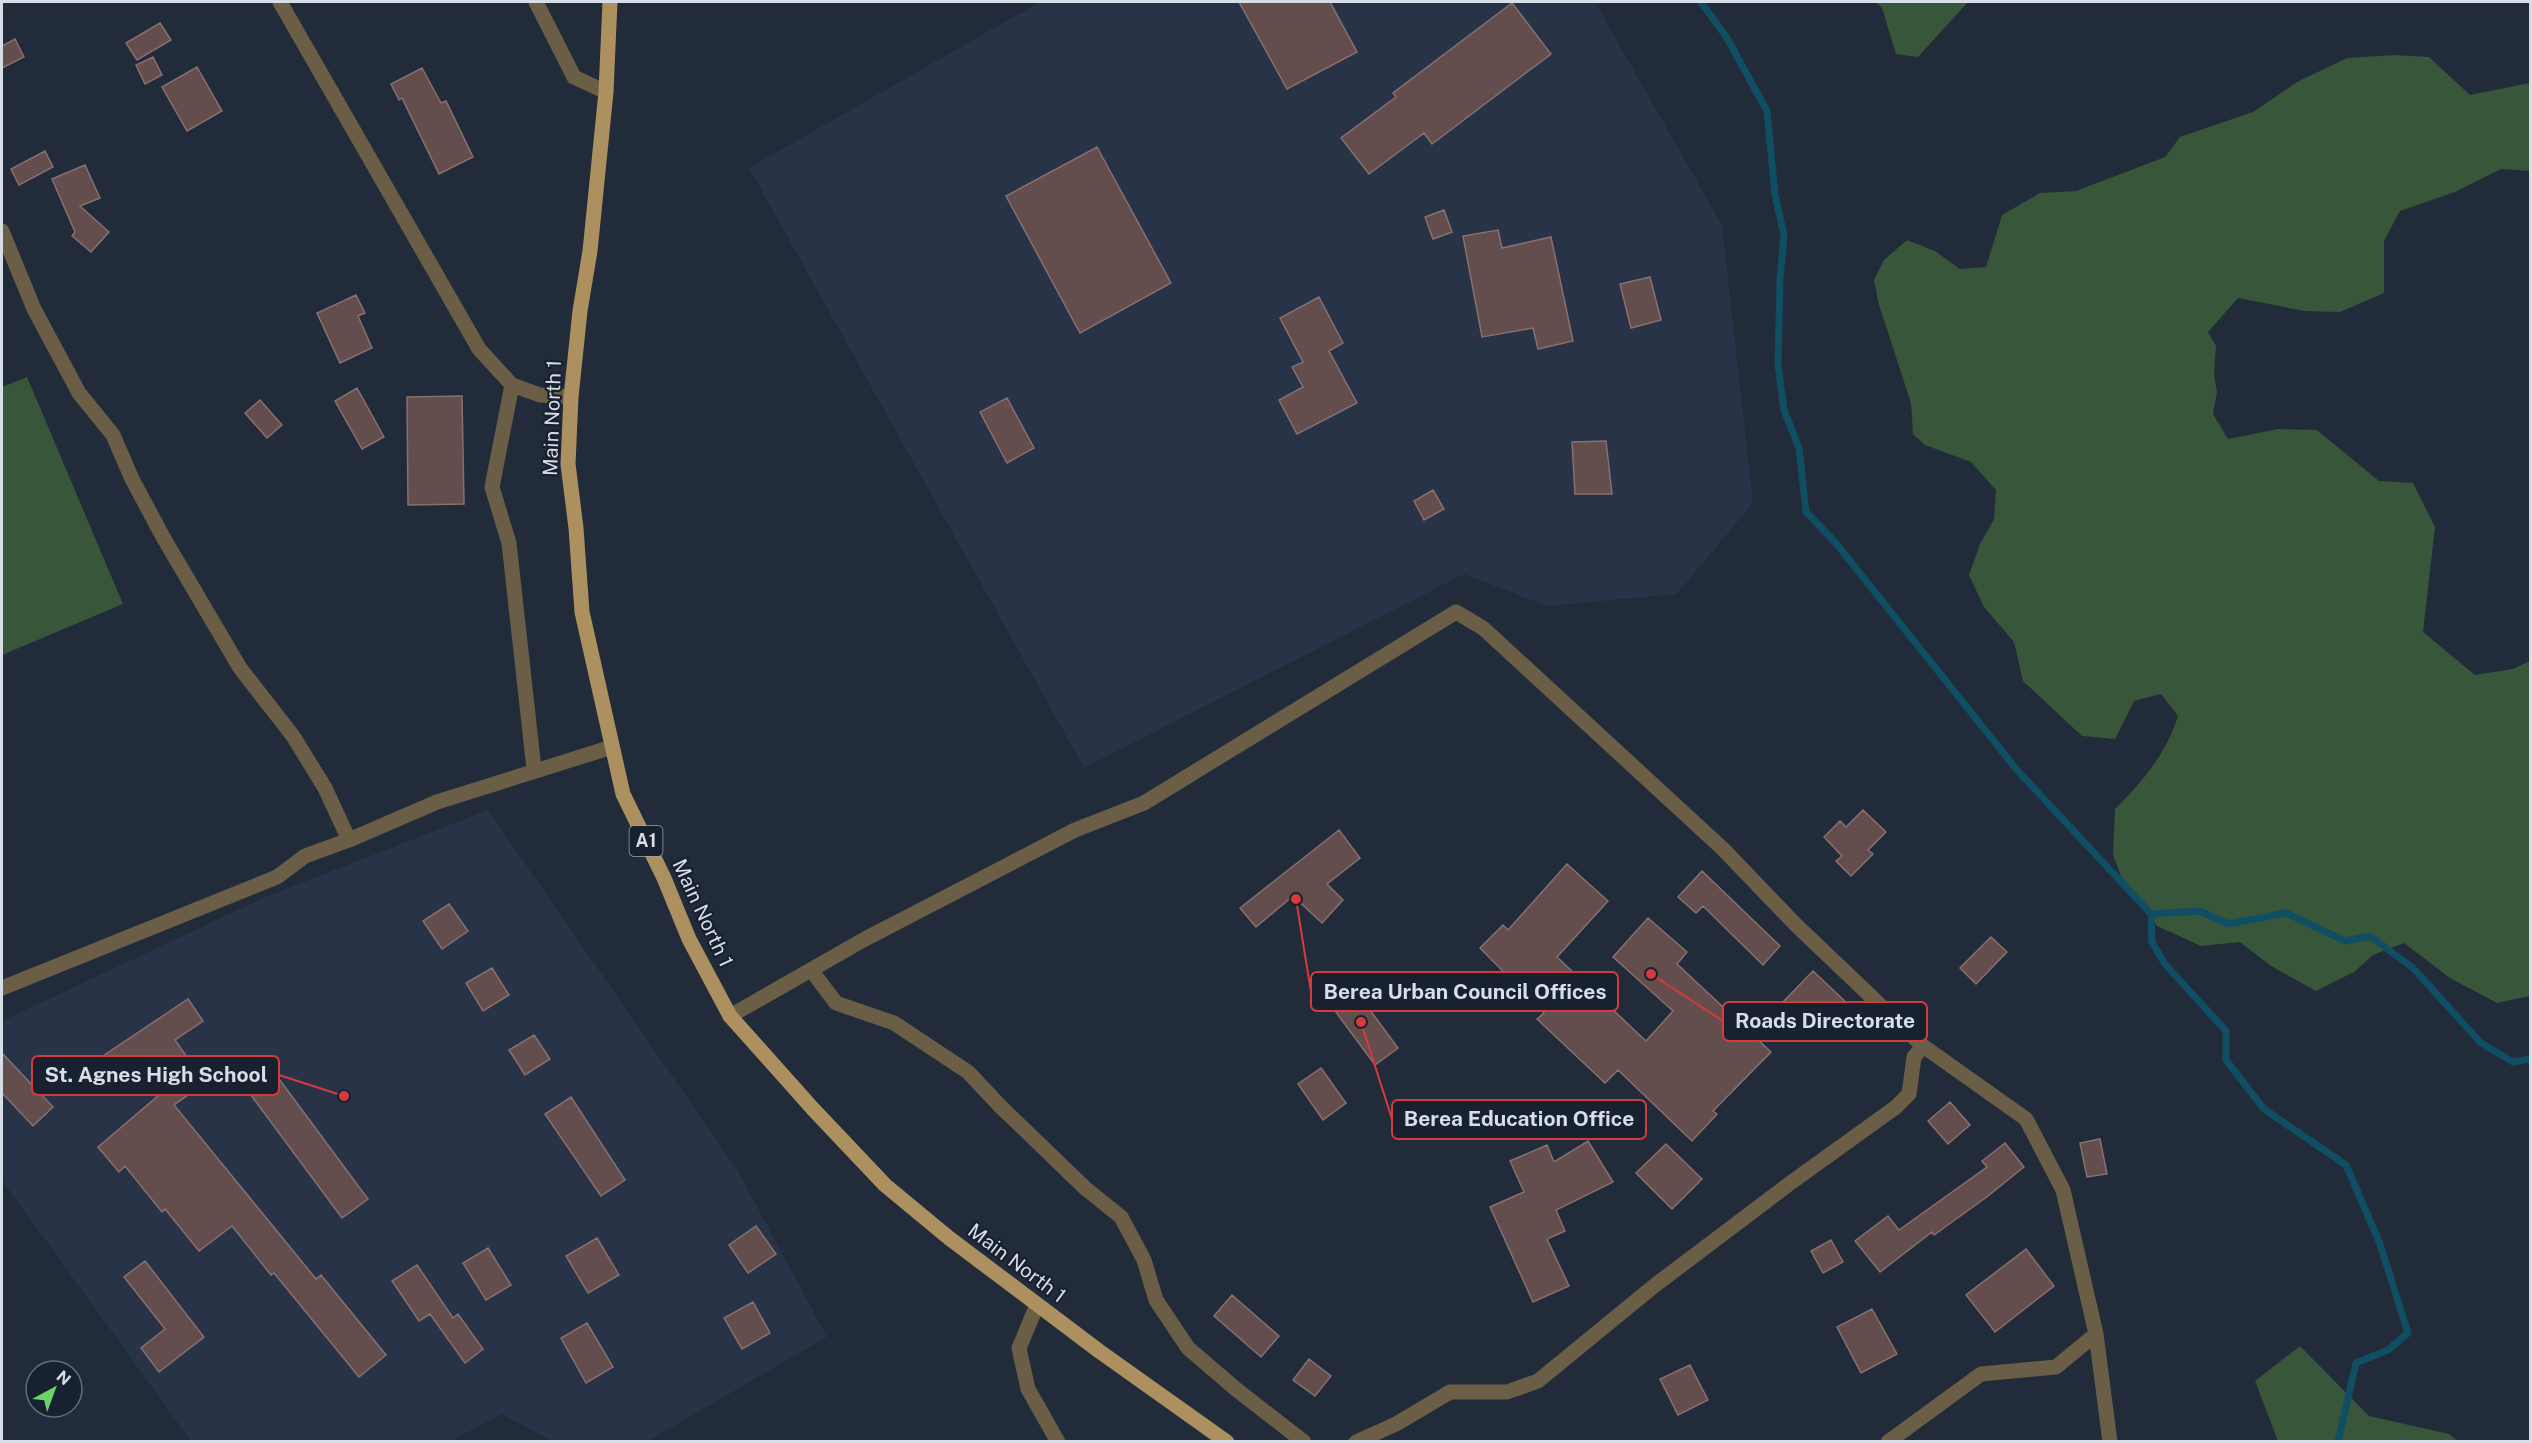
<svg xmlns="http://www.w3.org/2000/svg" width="2532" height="1443" font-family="'Public Sans',sans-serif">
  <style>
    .built { fill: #283347 }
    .green { fill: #37563a }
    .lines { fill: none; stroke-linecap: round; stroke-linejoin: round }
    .stream { stroke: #104e64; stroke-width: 7 }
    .building { fill: #644e4d; stroke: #87706f; stroke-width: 1.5 }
    .minor { stroke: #6b5e46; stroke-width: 15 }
    .major { stroke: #ac905f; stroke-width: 15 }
    .labels { text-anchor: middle; stroke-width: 4.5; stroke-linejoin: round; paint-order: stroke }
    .shield { fill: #18212f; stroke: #9ea5b0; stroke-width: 1.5 }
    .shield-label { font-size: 18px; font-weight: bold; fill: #d8dee7 }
    .street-label { font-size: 20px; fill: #d8dee7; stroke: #18212f }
    .leader { fill: none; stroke: #d63a3b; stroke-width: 2 }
    .callout-dot { fill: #d63a3b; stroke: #18212f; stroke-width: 2 }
    .callout { fill: #18212f; stroke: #d63a3b; stroke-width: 2 }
    .callout-label { font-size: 21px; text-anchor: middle; font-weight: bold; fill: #d8dee7 }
  </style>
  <rect width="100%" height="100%" fill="#222b39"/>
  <!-- built -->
  <path class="built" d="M1040 2H1595L1722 225 1753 503 1677 594 1547 606 1464 574 1084 768 749 168Z
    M488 810 738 1171 827 1337 648 1441H552L502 1414 451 1441H191L2 1180V1021L263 898Z"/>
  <!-- green -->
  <path class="green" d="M1876 2H1968L1918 57 1896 54 1882 8Z
    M2395 55 2429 57 2470 95 2530 83V171L2501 169 2455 192 2400 211 2384 241V293L2340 312 2304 311 2238 298 2208 332 2216 346 2214 374 2217 392 2213 414 2228 439 2278 429 2317 430 2379 481 2413 483 2435 527 2423 632 2475 675 2513 669 2530 661V996L2497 1003 2450 978 2404 943 2373 955 2354 972 2316 991 2271 966 2240 942 2201 946 2157 926 2142 900 2123 881 2113 855 2115 809C2143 781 2166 754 2178 716L2161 694 2134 701 2115 739 2082 736 2023 681 2014 642 1984 607 1969 575 1980 544 1994 519 1996 490 1971 462 1925 445 1913 434 1911 403 1879 305 1874 280 1884 260 1907 240 1935 251 1960 269 1986 267 2002 215 2040 193 2076 191 2165 157 2180 137 2253 112 2297 82 2347 58Z
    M27 377 123 604 2 655V387Z
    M2300 1346 2369 1416 2449 1434 2458 1441H2278L2255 1381Z"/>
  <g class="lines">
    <!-- stream -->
    <path class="stream" d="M1701 2 1727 38 1767 111 1775 195 1784 235 1780 279 1778 365 1784 410 1799 448 1806 512 1835 542 2017 770 2151 914 2200 911 2228 924 2286 913 2345 941 2370 936 2413 968 2481 1043 2513 1062 2530 1059
      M2151 914 2152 942 2165 964 2226 1031V1060L2264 1109 2346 1165 2380 1244 2408 1333 2388 1350 2356 1363 2338 1442"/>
  </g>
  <!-- building -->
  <path class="building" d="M1239 2H1330L1357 52 1287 89Z
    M1512 3 1551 54 1432 144 1424 133 1369 174 1341 138 1396 97 1393 93Z
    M160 23 171 40 137 60 126 43Z
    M15 39 24 57 2 68V46Z
    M153 57 162 75 145 84 136 65Z
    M197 67 222 111 187 131 162 87Z
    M422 68 441 103 446 101 473 157 439 174 402 98 399 100 391 84Z
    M1097 147 1171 283 1080 333 1006 196Z
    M45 151 53 167 19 185 11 169Z
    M85 165 100 198 80 206 109 232 91 252 72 236 75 232 52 179Z
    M1444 210 1452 232 1433 239 1425 217Z
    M1498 230 1502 248 1551 237 1573 341 1538 349 1533 328 1482 337 1463 236Z
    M1650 277 1661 320 1631 328 1620 284Z
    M356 295 365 313 358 316 372 348 340 363 317 313Z
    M1319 297 1343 343 1329 351 1357 403 1297 434 1279 400 1303 387 1292 367 1303 362 1280 318Z
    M357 388 384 437 362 449 335 401Z
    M462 396 464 504 408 505 407 397Z
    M1007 398 1034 448 1007 463 980 412Z
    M260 400 282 425 267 438 245 413Z
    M1606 441 1612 494H1575L1572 442Z
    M1433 490 1444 509 1424 520 1414 501Z
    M1863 810 1886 832 1868 850 1873 854 1851 876 1836 861 1842 856 1824 837 1840 821 1846 827Z
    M1339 830 1360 858 1327 884 1343 900 1322 923 1293 896 1256 927 1240 908Z
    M1567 864 1608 901 1557 957 1646 1041 1673 1011 1613 957 1648 918 1687 952 1677 964 1771 1052 1713 1111 1717 1114 1692 1141 1618 1070 1605 1083 1537 1019 1544 1013 1480 948 1503 925 1508 930Z
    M1702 871 1780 946 1763 965 1703 906 1696 913 1678 897Z
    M449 904 468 931 442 949 423 921Z
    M1991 937 2007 952 1976 984 1960 968Z
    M492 968 509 995 483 1011 466 983Z
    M1813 971 1852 1008 1822 1039 1783 1002Z
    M1347 979 1398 1048 1375 1065 1324 996Z
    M188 999 203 1021 175 1040 205 1083 174 1105 316 1279 321 1275 386 1355 359 1377 274 1273 271 1275 232 1226 199 1251 165 1209 162 1212 125 1166 119 1172 98 1147 159 1095 138 1065 112 1082 97 1060Z
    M534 1035 550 1059 525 1075 509 1050Z
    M2 1053 53 1107 33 1126 2 1093Z
    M265 1060 368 1199 342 1218 239 1079Z
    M1321 1068 1346 1103 1323 1120 1298 1084Z
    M571 1097 625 1180 601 1196 545 1114Z
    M1950 1102 1970 1125 1948 1144 1928 1121Z
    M2100 1139 2107 1174 2087 1177 2080 1143Z
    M1588 1141 1613 1182 1556 1210 1565 1231 1547 1239 1569 1286 1533 1302 1490 1207 1524 1192 1510 1161 1547 1145 1554 1162Z
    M2005 1143 2024 1167 1988 1196 1934 1235 1932 1232 1880 1272 1855 1241 1888 1216 1899 1230 1987 1167 1982 1161Z
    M1666 1144 1702 1179 1672 1209 1636 1173Z
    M756 1226 776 1254 748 1273 729 1245Z
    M597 1238 619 1275 588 1293 566 1256Z
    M1831 1240 1843 1262 1823 1273 1811 1251Z
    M488 1248 511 1285 486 1300 463 1263Z
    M2026 1249 2054 1286 1995 1332 1966 1295Z
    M145 1261 204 1337 159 1372 141 1348 165 1329 124 1277Z
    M417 1265 453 1318 458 1314 483 1349 465 1363 430 1314 419 1321 392 1281Z
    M1232 1295 1279 1336 1261 1357 1214 1316Z
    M753 1302 770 1333 742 1349 724 1318Z
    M1872 1309 1897 1354 1861 1373 1837 1327Z
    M587 1323 613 1367 586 1383 561 1338Z
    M1309 1359 1331 1376 1315 1396 1293 1380Z
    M1690 1365 1708 1400 1678 1415 1660 1379Z"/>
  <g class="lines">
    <!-- minor -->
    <path class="minor" d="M280 2 479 349 512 385 540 395 571 397
      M536 2 574 77 606 92
      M2 231 34 309 79 393 113 435 132 479 163 537 240 668 293 736 325 788 349 840
      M512 385 492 487 509 543 534 769
      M811 970 836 1003 894 1023 968 1072 1000 1106 1085 1188 1121 1217 1144 1260 1156 1300 1188 1348 1237 1390 1304 1442
      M2 988 277 877 305 856 349 840 437 802 612 747
      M730 1016 865 939 1075 830 1144 803 1456 612 1483 628 1723 849 1795 924 1923 1046 1914 1057 1909 1094 1896 1107 1789 1184 1654 1286 1538 1381 1507 1392H1450L1396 1424 1356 1442
      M1923 1046 2026 1119 2063 1190 2096 1334
      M1037 1305 1019 1348 1028 1389 1058 1442
      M1888 1442 1981 1374 2056 1367 2096 1334 2110 1442"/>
    <!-- major -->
    <path class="major" d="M610 2 606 92 590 251 580 311 571 397 568 464 576 528 582 612 623 794 664 878 689 939 730 1016 813 1109 885 1185 949 1238 1099 1351 1227 1442"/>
  </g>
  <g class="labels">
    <!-- shield labels -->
    <rect class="shield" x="629.5" y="826" width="33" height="30" rx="4.5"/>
    <g class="shield-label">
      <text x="646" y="847">A1</text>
    </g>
    <!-- street labels -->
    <g class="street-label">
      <text transform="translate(552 418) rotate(-88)" y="7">Main North 1</text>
      <text transform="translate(703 913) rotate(65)" y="7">Main North 1</text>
      <text transform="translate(1017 1263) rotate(37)" y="7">Main North 1</text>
    </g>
  </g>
  <!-- callouts -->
  <path class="leader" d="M1296 899L1311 992M1651 974L1723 1021M344 1096L279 1075M1361 1022L1392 1119"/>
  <g class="callout-dot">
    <circle cx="1296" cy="899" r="6"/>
    <circle cx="1651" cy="974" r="6"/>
    <circle cx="344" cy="1096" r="6"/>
    <circle cx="1361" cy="1022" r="6"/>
  </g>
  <g class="callout">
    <rect x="1311" y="972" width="307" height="39" rx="6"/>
    <rect x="1723" y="1002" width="204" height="39" rx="6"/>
    <rect x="32" y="1056" width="247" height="39" rx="6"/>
    <rect x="1392" y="1100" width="254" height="39" rx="6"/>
  </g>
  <g class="callout-label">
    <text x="1465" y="999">Berea Urban Council Offices</text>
    <text x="1825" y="1028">Roads Directorate</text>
    <text x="156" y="1082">St. Agnes High School</text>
    <text x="1519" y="1126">Berea Education Office</text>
  </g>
  <!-- border -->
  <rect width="2532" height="1443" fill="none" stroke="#d8dee7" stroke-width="6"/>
  <!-- north arrow -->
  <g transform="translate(54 1389) rotate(41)"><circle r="28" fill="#18212f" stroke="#656d79" stroke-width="1.5"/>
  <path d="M0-4.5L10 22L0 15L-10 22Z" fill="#66d466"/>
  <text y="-9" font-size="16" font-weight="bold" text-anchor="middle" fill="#d8dee7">N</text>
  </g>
</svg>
